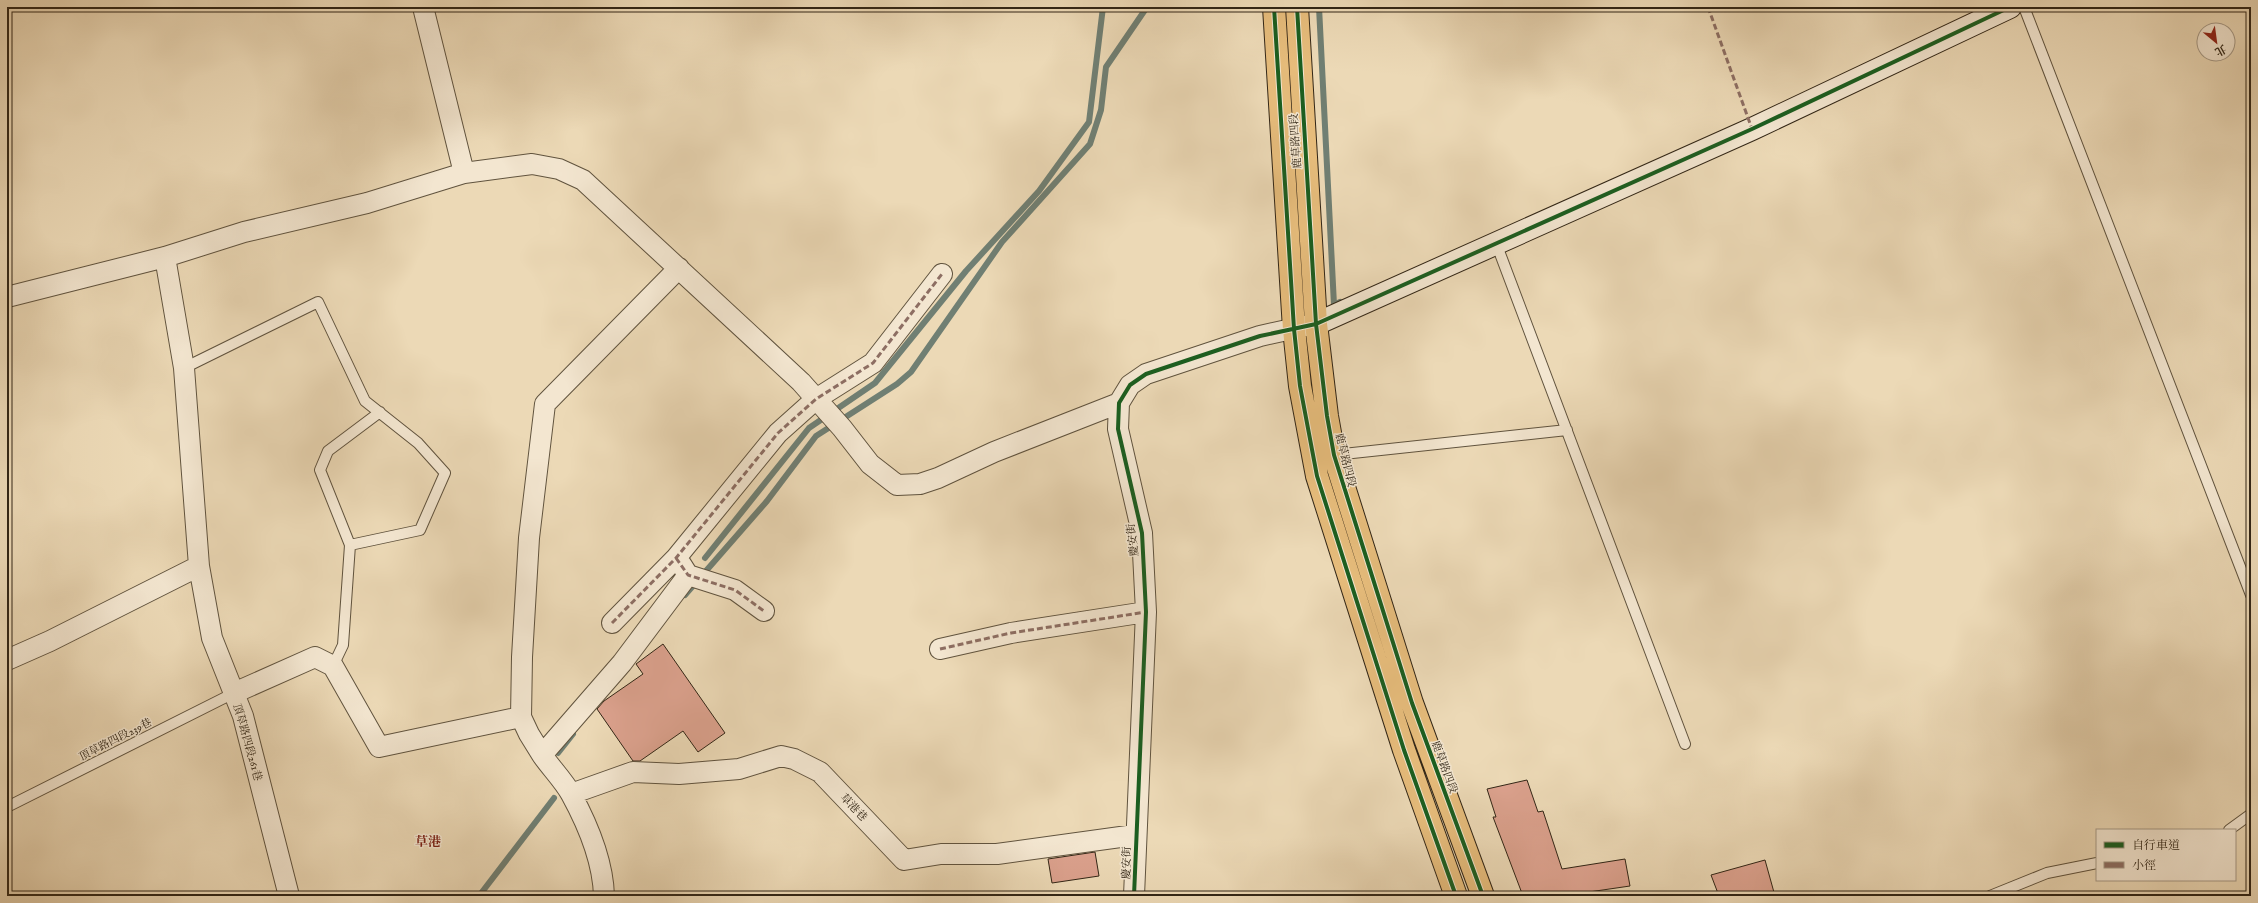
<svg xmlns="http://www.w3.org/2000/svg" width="2258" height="903" font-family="'IM FELL English','Noto Serif TC',serif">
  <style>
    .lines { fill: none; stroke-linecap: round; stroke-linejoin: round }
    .stream { stroke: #707f73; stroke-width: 6 }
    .building { fill: #dba18d; stroke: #322616 }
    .lane-casing { stroke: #60533e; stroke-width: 12 }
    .street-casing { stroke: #60533e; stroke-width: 22 }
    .secondary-casing { stroke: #322616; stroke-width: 24 }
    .primary-casing { stroke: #322616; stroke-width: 24 }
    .lane { stroke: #f3e6d0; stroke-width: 10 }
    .street { stroke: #f3e6d0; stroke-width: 20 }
    .secondary { stroke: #f3e6d0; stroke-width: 22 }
    .primary { stroke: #e6bc7b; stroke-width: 22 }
    .quiet { stroke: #8d6e63; stroke-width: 3; stroke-dasharray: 6 3; stroke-linecap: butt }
    .cycleway-casing { stroke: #f3e6d0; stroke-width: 6 }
    .cycleway { stroke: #1b5e20; stroke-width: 4 }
    .labels { text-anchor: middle; stroke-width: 3; stroke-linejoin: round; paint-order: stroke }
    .street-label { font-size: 11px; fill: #322616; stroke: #f3e6d0 }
    .quarter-label { font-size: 13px; font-weight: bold; fill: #7a1f14; stroke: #f3e6d0 }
  </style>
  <rect width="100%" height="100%" fill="#ecd9b6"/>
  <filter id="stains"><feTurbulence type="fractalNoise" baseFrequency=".005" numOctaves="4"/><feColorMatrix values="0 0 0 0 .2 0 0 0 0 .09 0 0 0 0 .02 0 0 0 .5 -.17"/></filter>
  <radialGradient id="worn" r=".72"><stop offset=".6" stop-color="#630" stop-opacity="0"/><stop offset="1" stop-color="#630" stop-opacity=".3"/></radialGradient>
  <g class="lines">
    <!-- stream -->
    <path class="stream" d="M1319 7 1334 305 1340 302
      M705 558 809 428 875 383 966 271 1039 191 1089 122 1103 7
      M685 595 767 501 816 436 897 384 911 372 1002 242 1090 144 1101 110 1106 67 1147 7
      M558 753 573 734
      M479 896 554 798"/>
  </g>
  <!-- building -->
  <path class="building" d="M663 644 725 733 698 752 683 731 640 761H633L597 709 604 701 643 674 636 664Z
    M1527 780 1538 812 1543 811 1562 869 1625 859 1630 886 1582 893 1583 896H1523L1493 817H1496L1487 789Z
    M1095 852 1099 876 1052 883 1048 859Z
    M1765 860 1775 896H1719L1711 875Z"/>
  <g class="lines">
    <defs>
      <path id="lane" d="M2024 7 2251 595
        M1496 243 1685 744
        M184 368 318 302 365 401 418 443 445 473 420 530 350 545 343 645 333 666
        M1334 455 1567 430
        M350 545 320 470 328 451 380 412
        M7 807 234 693
        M2229 830 2251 814
        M1990 896 2047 873 2097 863"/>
      <path id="street" d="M423 7 464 173
        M7 297 165 257 244 232 367 203 464 173 532 164 559 169 583 180 801 382 842 428 870 464 897 485 920 484 938 478 994 452 1119 403
        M681 564 688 575 735 590 764 611
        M199 566 212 638 243 716 289 896
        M612 623 676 558 778 433 816 399 873 363 942 274
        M940 649 1011 633 1146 612
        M7 660 50 641 199 566 184 368 165 257
        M234 693 315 657 333 666 379 747 521 717
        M542 755 529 734 521 717 522 657 529 538 545 404 679 268
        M571 794 633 772 679 774 739 769 781 756 794 759 820 772 904 860 941 854H997L1135 835
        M604 896C603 861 588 825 571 794 564 781 551 768 542 755L622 663 688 575
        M1134 896 1146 612 1142 533 1118 429 1119 403 1130 385 1146 374 1260 336 1310 325"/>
      <path id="secondary" d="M1316 324 1752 129 2010 7"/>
      <path id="primary" d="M1274 7 1294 329 1300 386 1317 476 1404 750 1456 896
        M1297 7 1316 324 1327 416 1334 455 1412 703 1483 896"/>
    </defs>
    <!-- lane casing -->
    <use href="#lane" class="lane-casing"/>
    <!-- street casing -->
    <use href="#street" class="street-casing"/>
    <!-- secondary casing -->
    <use href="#secondary" class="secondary-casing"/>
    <!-- primary casing -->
    <use href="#primary" class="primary-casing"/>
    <!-- lane -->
    <use href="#lane" class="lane"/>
    <!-- street -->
    <use href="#street" class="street"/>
    <!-- secondary -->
    <use href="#secondary" class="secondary"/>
    <!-- primary -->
    <use href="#primary" class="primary"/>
    <!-- quiet -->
    <path class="quiet" d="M1708 7 1752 129
      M676 558 688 575 735 590 764 611
      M612 623 676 558 778 433 816 399 873 363 942 274
      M940 649 1011 633 1146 612"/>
    <defs>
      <path id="cycleway" d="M1274 7 1294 329 1300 386 1317 476 1404 750 1456 896
        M1297 7 1316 324 1327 416 1334 455 1412 703 1483 896
        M1134 896 1146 612 1142 533 1118 429 1119 403 1130 385 1146 374 1260 336 1316 324 1752 129 2010 7"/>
    </defs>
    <!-- cycleway casing -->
    <use href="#cycleway" class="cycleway-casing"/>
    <!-- cycleway -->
    <use href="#cycleway" class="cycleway"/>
  </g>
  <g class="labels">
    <!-- street labels -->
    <g class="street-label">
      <text transform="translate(1295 141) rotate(-94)" y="4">鹿草路四段</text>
      <text transform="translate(1346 460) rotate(76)" y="4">鹿草路四段</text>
      <text transform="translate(1132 540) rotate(-97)" y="4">慶安街</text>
      <text transform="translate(115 739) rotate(-27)" y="4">頂草路四段239巷</text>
      <text transform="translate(248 742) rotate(74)" y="4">頂草路四段261巷</text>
      <text transform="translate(1445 767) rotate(70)" y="4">鹿草路四段</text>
      <text transform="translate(854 807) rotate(46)" y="4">草港巷</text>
      <text transform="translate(1126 863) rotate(-89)" y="4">慶安街</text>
    </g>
    <!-- quarter labels -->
    <g class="quarter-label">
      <text x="428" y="846">草港</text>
    </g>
  </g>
  <!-- margin -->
  <rect width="2258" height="903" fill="none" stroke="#ecd9b6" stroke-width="24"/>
  <rect x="8" y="8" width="2242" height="887" fill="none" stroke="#322616" stroke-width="2"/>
  <rect x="12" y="12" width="2234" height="879" fill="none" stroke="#322616"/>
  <!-- legend -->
  <rect x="2096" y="829" width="140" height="52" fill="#f3e6d0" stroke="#a69986"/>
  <rect x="2104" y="842" width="20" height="6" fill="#1b5e20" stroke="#a69986"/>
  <text x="2132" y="849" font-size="12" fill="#322616">自行車道</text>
  <rect x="2104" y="862" width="20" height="6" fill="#8d6e63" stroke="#a69986"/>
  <text x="2132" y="869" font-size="12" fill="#322616">小徑</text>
  <!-- north arrow -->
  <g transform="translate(2216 42) rotate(151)"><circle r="19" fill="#f3e6d0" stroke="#a69986"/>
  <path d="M0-3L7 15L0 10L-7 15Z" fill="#8f2418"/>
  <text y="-6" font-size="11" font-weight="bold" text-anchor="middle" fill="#322616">北</text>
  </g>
  <rect width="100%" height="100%" filter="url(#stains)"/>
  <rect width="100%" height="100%" fill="url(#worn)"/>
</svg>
